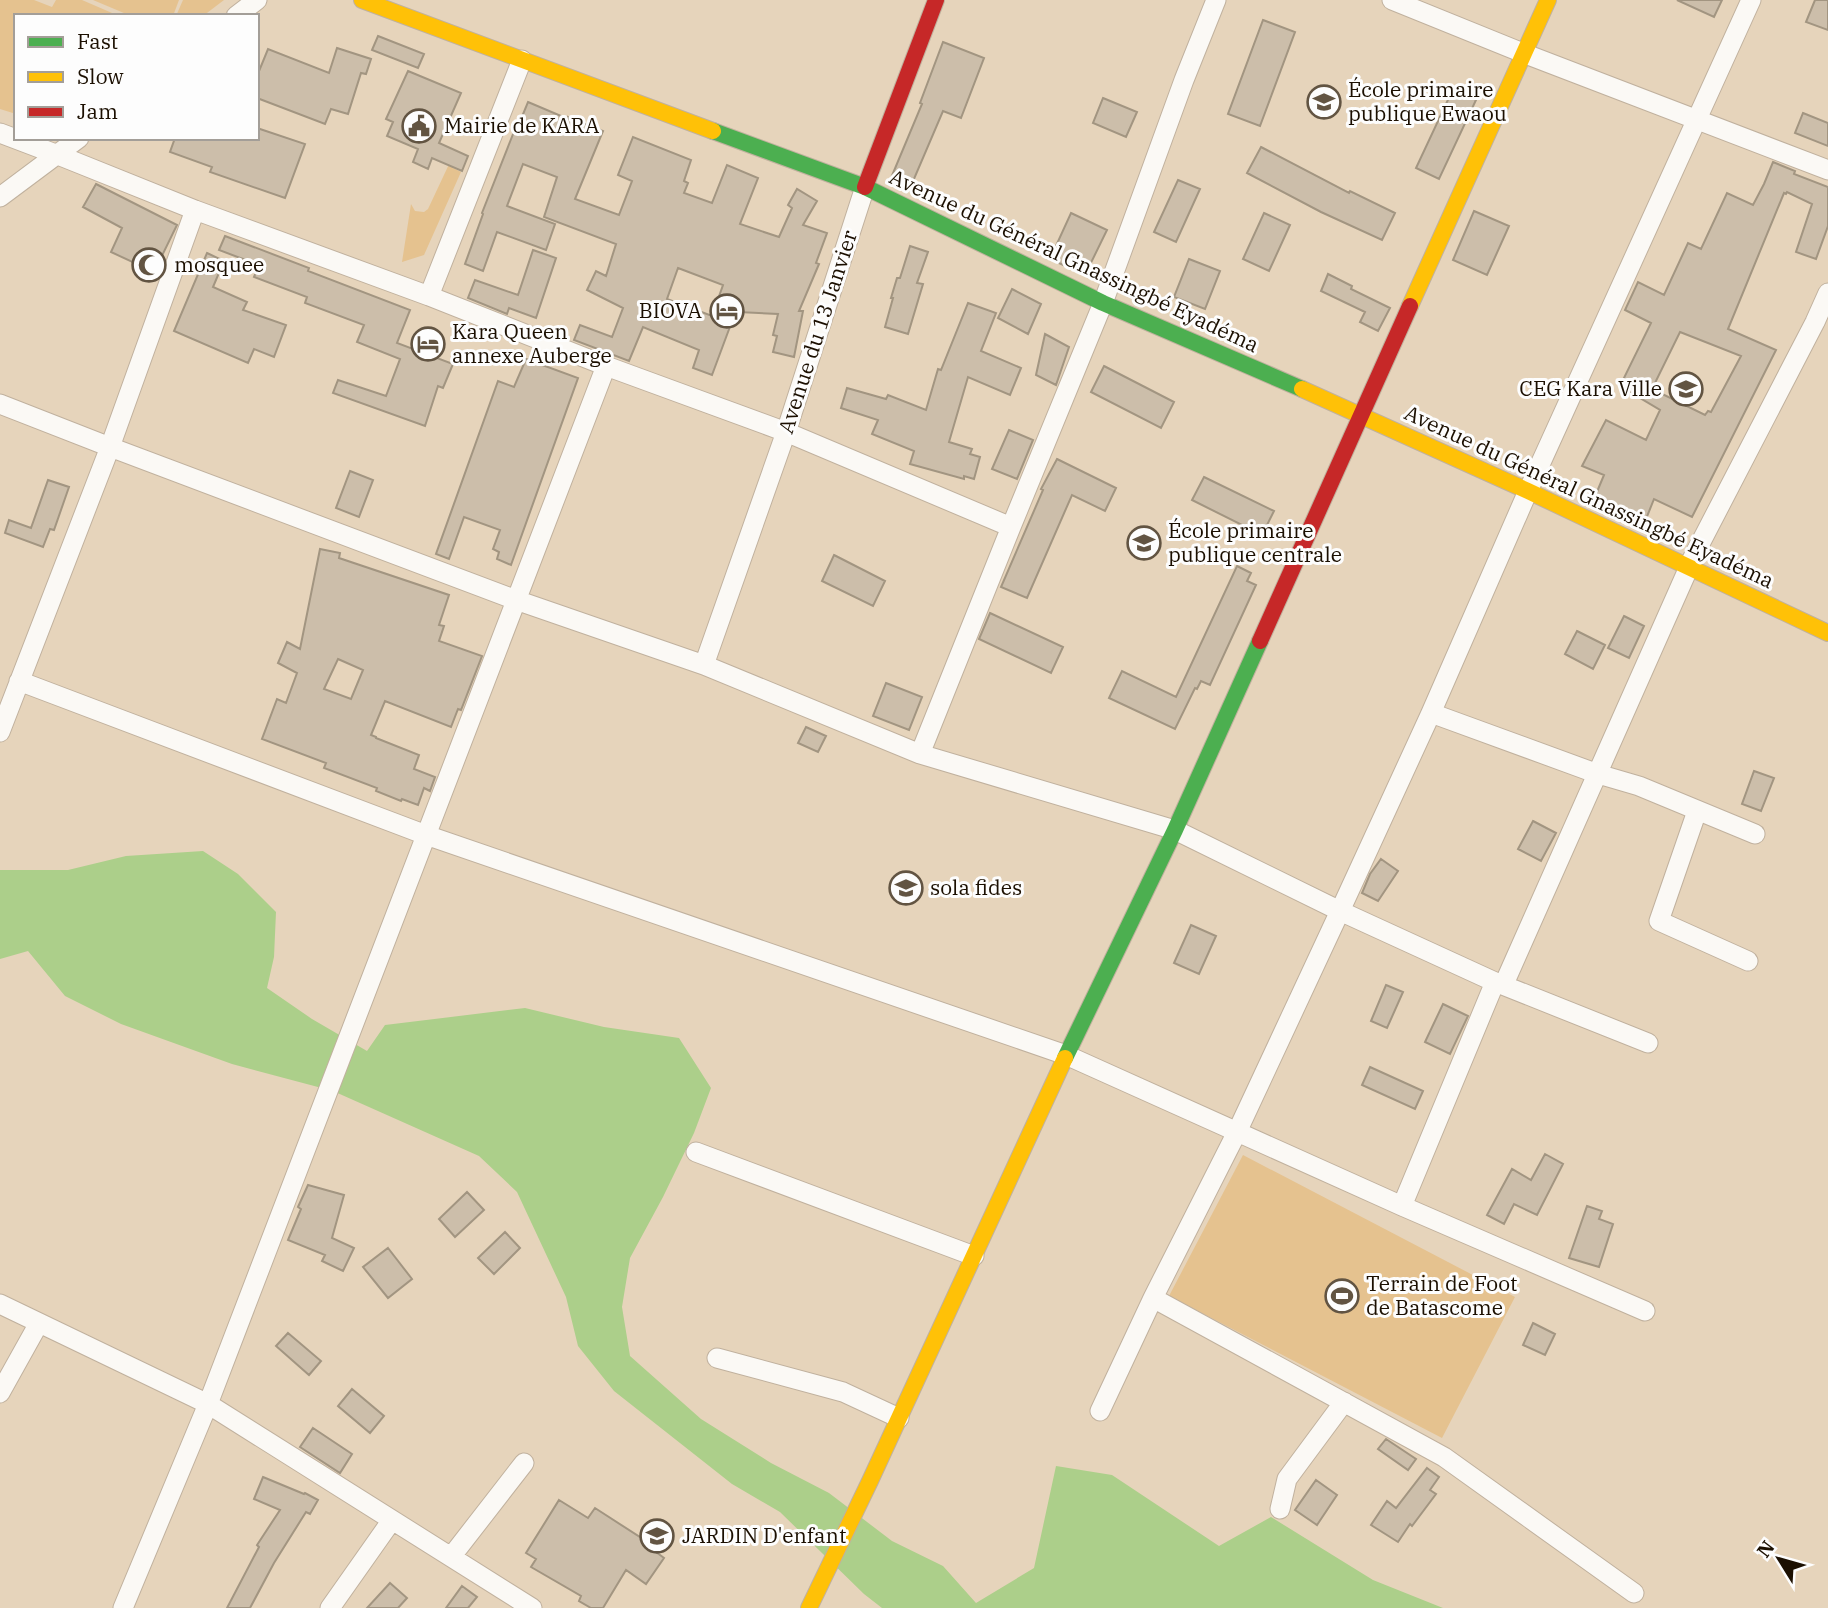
<svg xmlns="http://www.w3.org/2000/svg" width="1828" height="1608" font-family="'IBM Plex Serif',serif">
  <style>
    .green { fill: #e5c28f }
    .water { fill: #accf8a }
    .building { fill: #ccbeaa; stroke: #a29581; stroke-width: 2; fill-rule: evenodd }
    .lines { fill: none; stroke-linecap: round; stroke-linejoin: round }
    .street-casing { stroke: #c0b19e; stroke-width: 21 }
    .fast-casing { stroke: #c0b19e; stroke-width: 18 }
    .slow-casing { stroke: #c0b19e; stroke-width: 18 }
    .jam-casing { stroke: #c0b19e; stroke-width: 18 }
    .street { stroke: #fbf9f5; stroke-width: 19 }
    .fast { stroke: #4caf50; stroke-width: 16 }
    .slow { stroke: #ffc107; stroke-width: 16 }
    .jam { stroke: #c62828; stroke-width: 16 }
    .labels { text-anchor: middle; stroke-width: 6; stroke-linejoin: round; paint-order: stroke }
    .poi-label { font-size: 21px; fill: #1b0f01; stroke: #fdfdfd; text-anchor: start }
    .street-label { font-size: 21px; fill: #1b0f01; stroke: #fdfdfd }
  </style>
  <rect width="100%" height="100%" fill="#e6d4bb"/>
  <!-- green -->
  <path class="green" d="M0 0H34L52 7 56 0H82L119 16H16V114L0 109Z
    M93 0H179L173 16H131Z
    M183 0H224L203 16H176Z
    M451 160 455 163 453 168 461 172 424 255 402 262 411 204 415 211 424 212 428 209Z
    M1243 1155 1515 1297 1442 1438 1169 1296Z"/>
  <!-- water -->
  <path class="water" d="M203 851 238 874 276 912 274 957 267 988 312 1019 367 1051 385 1025 525 1008 604 1027 679 1038 711 1088 694 1133 663 1197 630 1258 622 1307 630 1356 701 1419 771 1463 829 1493 892 1541 943 1566 976 1603 1034 1568 1056 1466 1112 1475 1219 1546 1271 1517 1373 1580 1443 1608H882L864 1594 780 1512 732 1484 614 1391 578 1346 566 1297 517 1192 479 1156 333 1091 232 1064 121 1024 65 996 28 951 0 959V870H68L126 856Z"/>
  <!-- building -->
  <path class="building" d="M1677 0H1722L1714 17Z
    M1815 0H1828V30L1806 22Z
    M1263 20 1295 32 1260 126 1228 114Z
    M378 36 424 54 418 68 372 50Z
    M943 42 984 58 961 118 943 111 911 186 891 178 922 104 920 103Z
    M337 48 371 59 366 74 361 73 348 114 331 109 325 124 257 98V76L268 49 329 73Z
    M408 71 461 93 439 143 468 156 462 171 432 158 428 169 413 162 418 149 387 136 393 122 386 119Z
    M1453 89 1476 100 1439 179 1416 168Z
    M1103 98 1137 112 1126 137 1093 123Z
    M528 102 568 119V117L603 131 575 199 619 215 632 181 618 175 633 137 691 160 684 181 688 183 684 193 712 203 727 165 758 178 740 224 779 237 792 208 788 205 797 189 817 201 803 225 827 233 816 263 819 264 799 311H803L794 357 773 352 777 336 773 335 778 314 738 312 733 324H731L712 375 693 368 699 350 643 327 629 361 574 340 580 325 612 337 623 308 587 290 596 271 606 276 616 244 544 217 557 177 523 164 507 206 555 224 546 250 497 232 483 271 465 264 483 214 482 213 517 124H519ZM678 268 723 285 712 316 667 299Z
    M1803 113 1828 123V146L1795 133Z
    M257 128 305 144 285 198 210 172 212 167 170 152 175 138H257Z
    M1261 147 1349 193 1350 191 1395 213 1382 240 1321 212 1247 173Z
    M1773 162 1795 171 1794 174 1828 187V226L1816 259 1796 252 1812 204 1787 192 1786 194 1784 193 1728 329 1776 350 1692 517 1654 499 1646 519 1594 499 1604 475 1582 466 1606 420 1646 440 1660 410 1620 386 1651 323 1625 310 1638 282 1664 295 1688 243 1701 249 1727 193 1753 205 1764 184ZM1680 332 1741 356 1711 412 1708 411 1705 415 1652 389Z
    M1178 180 1200 189 1176 242 1154 232Z
    M96 184 177 225 154 272 111 252 122 228 83 207Z
    M923 189 951 200 947 210 920 196Z
    M1474 211 1509 226 1487 275 1453 260Z
    M1071 213 1107 230 1085 275 1050 259Z
    M1264 213 1290 225 1269 271 1243 259Z
    M225 236 309 268 308 271 410 310 397 343 453 364 443 388 438 386 425 426 333 393 338 380 386 396 400 359 357 342 364 325 305 303 307 297 254 277 259 265 219 250Z
    M910 246 928 252 917 283 923 284 908 334 885 327 893 298H891L897 278H900Z
    M533 250 556 258 536 318 509 308 507 314 468 298 475 280 518 295Z
    M207 253 224 261 213 287 247 302 243 310 286 325 274 357 254 349 248 363 174 331Z
    M1189 259 1220 271 1205 309 1174 297Z
    M1328 274 1352 286 1351 289 1390 308 1378 331 1360 322 1365 312 1321 291Z
    M1012 289 1041 304 1028 334 998 318Z
    M968 303 996 313 981 351 1021 368 1010 395 968 377 949 442 972 449 970 454 980 457 974 479 964 476V479L910 464 914 451 872 434 878 420 841 408 847 388 886 399 888 395 926 410 938 369 941 370Z
    M1045 334 1069 347 1056 385 1036 375Z
    M526 359 578 378 511 565 497 559 499 552 493 549 500 530 464 517 449 559 436 554 498 381 514 387Z
    M1104 366 1174 402 1161 428 1091 392Z
    M1009 430 1033 440 1017 479 992 469Z
    M1057 459 1116 488 1105 511 1072 495 1027 598 1001 587 1043 490 1041 489Z
    M350 471 373 480 359 517 336 508Z
    M1204 477 1274 511 1262 535 1192 500Z
    M48 480 69 487 54 530 50 529 43 547 5 533 9 520 31 528Z
    M320 549 340 553 339 558 449 595 439 625 444 626 439 641 482 656 461 710 458 709 451 727 385 701 371 735 376 737V738L419 755 414 769 435 777 430 791 424 788 418 805 402 799 401 801 376 791 377 788 324 768 326 763 262 739 277 699 286 703 297 673 278 663 287 642 300 649ZM338 659 363 670 351 699 324 689Z
    M834 555 885 581 873 606 822 581Z
    M1237 566 1251 573 1247 581 1256 585 1210 685 1201 681 1197 689 1195 688 1175 729 1109 698 1122 671 1176 697Z
    M990 613 1063 647 1051 673 979 639Z
    M1624 616 1644 626 1629 658 1608 648Z
    M1577 631 1605 645 1593 669 1565 654Z
    M886 683 922 697 909 730 873 716Z
    M806 727 826 736 818 752 798 743Z
    M1754 771 1774 778 1761 811 1742 804Z
    M1533 821 1556 833 1541 861 1518 849Z
    M1381 859 1398 871 1378 901 1362 893 1370 874Z
    M1191 925 1216 936 1199 974 1174 963Z
    M1386 985 1403 992 1387 1028 1371 1021Z
    M1443 1004 1468 1016 1450 1054 1425 1042Z
    M1370 1067 1423 1091 1415 1109 1362 1085Z
    M1545 1154 1563 1164 1537 1215 1514 1204 1504 1224 1487 1215 1512 1169 1531 1180Z
    M308 1185 344 1195 332 1238 354 1248 343 1271 322 1261 325 1255 288 1240 301 1209 298 1207Z
    M467 1192 484 1210 455 1237 439 1219Z
    M1587 1206 1602 1211 1599 1219 1613 1224 1599 1267 1569 1258Z
    M505 1232 520 1248 494 1274 478 1258Z
    M388 1248 412 1279 388 1298 363 1267Z
    M1533 1323 1555 1334 1545 1355 1523 1345Z
    M288 1333 321 1361 309 1375 276 1346Z
    M352 1389 384 1416 370 1433 338 1406Z
    M313 1428 352 1454 340 1473 300 1447Z
    M1386 1439 1416 1459 1408 1470 1378 1449Z
    M1427 1468 1439 1477 1430 1490 1436 1494 1412 1526 1410 1524 1398 1542 1371 1525 1387 1501 1396 1508Z
    M263 1477 304 1494 305 1493 318 1500 310 1514 306 1512 274 1563 250 1608H227L259 1547 257 1545 280 1510 254 1499Z
    M1316 1480 1337 1495 1317 1525 1295 1510Z
    M559 1500 588 1518 595 1508 646 1541 644 1543 664 1558 646 1584 626 1570 603 1608H591L579 1601 581 1596 531 1567 536 1559 526 1553Z
    M390 1583 407 1598 398 1608H367Z
    M462 1586 477 1597 468 1608H446Z"/>
  <g class="lines">
    <defs>
      <path id="street" d="M1392 0 1523 53 1828 170
        M236 16 257 0
        M0 133 58 155 195 210 429 296 606 366 786 432 1011 527
        M0 197 79 138
        M429 296 522 60
        M0 404 110 447 516 600 704 665 920 754 1175 830 1340 911 1495 982 1648 1043
        M1688 567 1815 322 1828 293
        M704 665 786 432 865 187
        M19 681 426 835 1066 1055 1402 1206 1645 1311
        M1431 713 1598 774 1639 786 1755 834
        M0 732 110 447 195 210
        M920 754 1011 527 1103 303 1184 80 1216 0
        M1697 811 1659 921 1748 961
        M1504 984 1689 567
        M696 1152 974 1256
        M1402 1206 1495 982
        M1153 1298 1444 1457 1634 1593
        M0 1304 208 1404 532 1608
        M717 1358 843 1392 899 1418
        M0 1393 39 1323
        M1100 1411 1153 1298 1237 1132 1340 911 1431 713 1528 491 1751 0
        M1280 1509 1287 1479 1344 1402
        M451 1557 524 1463
        M123 1608 208 1404 606 366
        M330 1608 392 1520"/>
      <path id="fast" d="M713 131 865 187 1103 303 1302 389
        M1065 1058 1175 830 1260 641"/>
      <path id="slow" d="M362 0 713 131
        M1410 306 1548 0
        M1302 389 1528 491 1828 633
        M809 1608 870 1481 1065 1058"/>
      <path id="jam" d="M865 187 936 0
        M1260 641 1410 306"/>
    </defs>
    <!-- street casing -->
    <use href="#street" class="street-casing"/>
    <!-- fast casing -->
    <use href="#fast" class="fast-casing"/>
    <!-- slow casing -->
    <use href="#slow" class="slow-casing"/>
    <!-- jam casing -->
    <use href="#jam" class="jam-casing"/>
    <!-- street -->
    <use href="#street" class="street"/>
    <!-- fast -->
    <use href="#fast" class="fast"/>
    <!-- slow -->
    <use href="#slow" class="slow"/>
    <!-- jam -->
    <use href="#jam" class="jam"/>
  </g>
  <!-- icons -->
  <defs>
    <symbol id="school-ring" viewBox="-11 -11 22 22"><circle r="9.5" fill="#fdfdfd" stroke="#625442" stroke-width="1.5"/><path d="M0-5L7-2L0 1L-7-2ZM-4 1L0 2.5L4 1V4Q0 6-4 4Z" fill="#625442"/></symbol>
    <symbol id="civic-ring" viewBox="-11 -11 22 22"><circle r="9.5" fill="#fdfdfd" stroke="#625442" stroke-width="1.5"/><path d="M-.6-6.5H3V-4.5H.6V-3L4-1V1h2V6H-6V1h2V-1L-.6-3ZM-1.2 2.5V6h2.4V2.5Z" fill="#625442"/></symbol>
    <symbol id="mosque-ring" viewBox="-11 -11 22 22"><circle r="9.5" fill="#fdfdfd" stroke="#625442" stroke-width="1.5"/><path d="M3.5-4.9A6 6 0 1 0 3.5 4.9A5 5 0 1 1 3.5-4.9Z" fill="#625442"/></symbol>
    <symbol id="hotel-ring" viewBox="-11 -11 22 22"><circle r="9.5" fill="#fdfdfd" stroke="#625442" stroke-width="1.5"/><path d="M-6-4.5h1.5V1H6V5H4.5V3h-9V5H-6ZM-4 0a1.8 1.8 0 1 1 3.6 0ZM.5 0V-2.5h3Q6-2.5 6 0Z" fill="#625442"/></symbol>
    <symbol id="stadium-ring" viewBox="-11 -11 22 22"><circle r="9.5" fill="#fdfdfd" stroke="#625442" stroke-width="1.5"/><path d="M0-5a6.5 5 0 1 0 0 10a6.5 5 0 1 0 0-10ZM-3.5-1.8h7v3.6h-7Z" fill="#625442"/></symbol>
  </defs>
  <g fill-rule="evenodd">
    <use href="#school-ring" x="1305" y="83" width="38" height="38"/>
    <use href="#civic-ring" x="400" y="107" width="38" height="38"/>
    <use href="#mosque-ring" x="130" y="246" width="38" height="38"/>
    <use href="#hotel-ring" x="708" y="292" width="38" height="38"/>
    <use href="#hotel-ring" x="409" y="325" width="38" height="38"/>
    <use href="#school-ring" x="1667" y="370" width="38" height="38"/>
    <use href="#school-ring" x="1125" y="524" width="38" height="38"/>
    <use href="#school-ring" x="887" y="869" width="38" height="38"/>
    <use href="#stadium-ring" x="1323" y="1277" width="38" height="38"/>
    <use href="#school-ring" x="638" y="1517" width="38" height="38"/>
  </g>
  <g class="labels">
    <!-- poi labels -->
    <g class="poi-label">
      <text x="1348" y="97">École primaire<tspan x="1348" dy="24">publique Ewaou</tspan></text>
      <text x="444" y="133">Mairie de KARA</text>
      <text x="174" y="272">mosquee</text>
      <text x="702" y="318" text-anchor="end">BIOVA</text>
      <text x="452" y="339">Kara Queen<tspan x="452" dy="24">annexe Auberge</tspan></text>
      <text x="1662" y="396" text-anchor="end">CEG Kara Ville</text>
      <text x="1168" y="538">École primaire<tspan x="1168" dy="24">publique centrale</tspan></text>
      <text x="930" y="895">sola fides</text>
      <text x="1366" y="1291">Terrain de Foot<tspan x="1366" dy="24">de Batascome</tspan></text>
      <text x="682" y="1543">JARDIN D'enfant</text>
    </g>
    <!-- street labels -->
    <g class="street-label">
      <text transform="translate(1074 261) rotate(25)" y="7">Avenue du Général Gnassingbé Eyadéma</text>
      <text transform="translate(818 332) rotate(-72)" y="7">Avenue du 13 Janvier</text>
      <text transform="translate(1589 497) rotate(25)" y="7">Avenue du Général Gnassingbé Eyadéma</text>
    </g>
  </g>
  <!-- legend -->
  <rect x="14" y="14" width="245" height="126" fill="#fdfdfd" stroke="#a39e98" stroke-width="2"/>
  <rect x="28" y="37" width="35" height="10" fill="#4caf50" stroke="#a39e98" stroke-width="2"/>
  <text x="77" y="49" font-size="21" fill="#1b0f01">Fast</text>
  <rect x="28" y="72" width="35" height="10" fill="#ffc107" stroke="#a39e98" stroke-width="2"/>
  <text x="77" y="84" font-size="21" fill="#1b0f01">Slow</text>
  <rect x="28" y="107" width="35" height="10" fill="#c62828" stroke="#a39e98" stroke-width="2"/>
  <text x="77" y="119" font-size="21" fill="#1b0f01">Jam</text>
  <!-- north arrow -->
  <g transform="translate(1779 1559) rotate(307)" stroke="#fdfdfd" stroke-width="5" paint-order="stroke">
  <path d="M0-5L12 26L0 18L-12 26Z" fill="#1b0f01"/>
  <text y="-10" font-size="19" font-weight="bold" text-anchor="middle" fill="#1b0f01">N</text>
  </g>
</svg>
